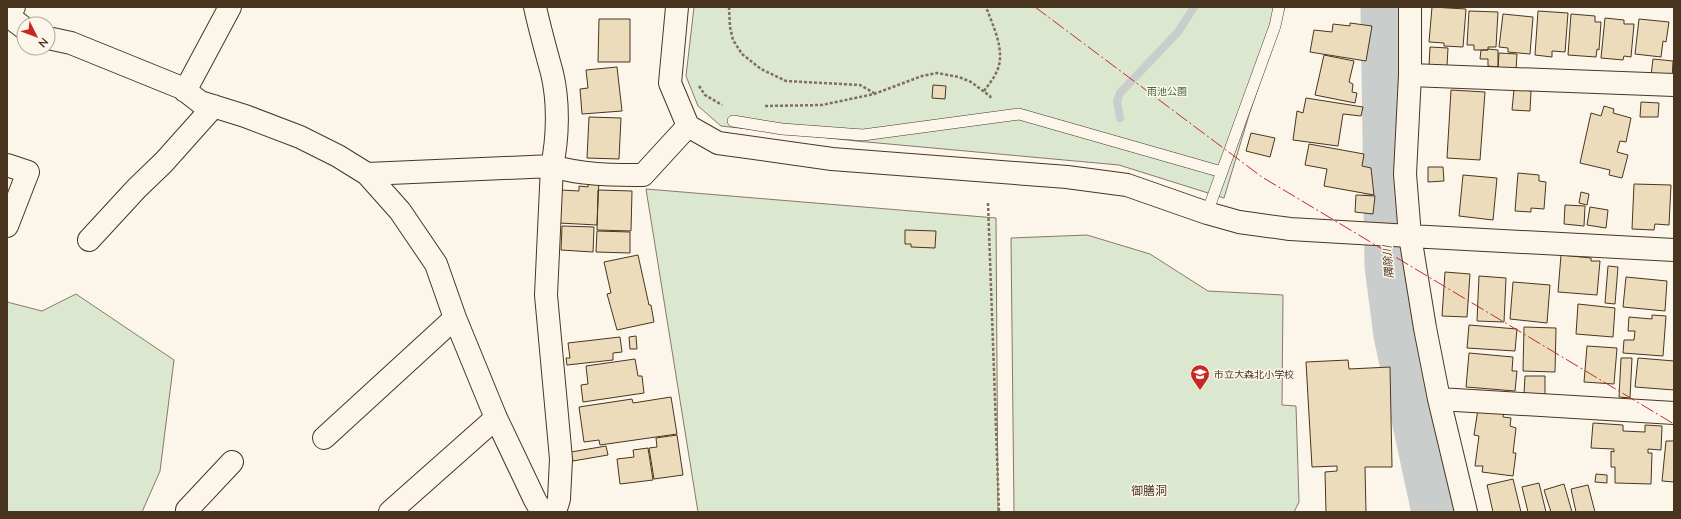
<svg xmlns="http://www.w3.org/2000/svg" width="1681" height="519" font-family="Mulish,'Noto Sans JP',sans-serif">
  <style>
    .green { fill: #dce7d0; stroke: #887966 }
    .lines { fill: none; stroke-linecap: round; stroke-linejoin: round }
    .stream { stroke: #c9cecd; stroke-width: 8 }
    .river { stroke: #c9cecd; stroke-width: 45 }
    .building { fill: #ecdcbc; stroke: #4a3520 }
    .service-casing { stroke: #4a3520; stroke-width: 12 }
    .minor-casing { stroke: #4a3520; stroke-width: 24 }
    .tertiary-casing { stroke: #4a3520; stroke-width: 24 }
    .path { stroke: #7f6f5c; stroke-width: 2.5; stroke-dasharray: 3 2; stroke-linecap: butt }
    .service { stroke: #fbf6e9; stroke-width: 11 }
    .minor { stroke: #fbf6e9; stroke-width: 22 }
    .tertiary { stroke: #fbf6e9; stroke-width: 22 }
    .power { stroke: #c62828; stroke-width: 1; stroke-dasharray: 14 3 2 3; stroke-linecap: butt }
    .labels { text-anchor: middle; stroke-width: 3; stroke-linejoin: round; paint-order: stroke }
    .park-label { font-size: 10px; fill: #436837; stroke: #fbf6e9 }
    .poi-label { font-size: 10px; fill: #4a3520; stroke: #fbf6e9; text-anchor: start }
    .water-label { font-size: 11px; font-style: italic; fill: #4a3520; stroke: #fbf6e9 }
    .quarter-label { font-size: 12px; fill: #4a3520; stroke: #fbf6e9 }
  </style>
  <rect width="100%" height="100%" fill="#fbf6e9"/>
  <!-- green -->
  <path class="green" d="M694 7H1285L1249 115 1224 198 1119 165 856 141 721 126 698 106 686 76Z
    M646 189 996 218 998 512H698Z
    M1087 235 1150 254 1208 291 1283 295 1282 405 1296 406 1299 502 1294 512H1014L1011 238Z
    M76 294 174 360 160 471 142 512H7V302L42 311Z"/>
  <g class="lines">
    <!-- stream -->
    <path class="stream" d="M1120 118 1117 101 1120 93 1178 32 1194 7"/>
    <!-- river -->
    <path class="river" d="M1383 7 1387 266 1396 335 1434 512"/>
  </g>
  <!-- building -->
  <path class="building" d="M1432 7 1466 9 1463 47 1444 46V43L1429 42Z
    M1469 11 1498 12 1496 47H1488V50H1474V45H1467Z
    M1538 11 1568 13 1565 52 1552 51V57L1535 55Z
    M1503 14 1533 17 1530 54 1508 52V48L1499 47Z
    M1571 14 1595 16V22H1601L1599 50 1597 49 1596 57 1568 55Z
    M1605 18 1624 20V24H1634L1631 57 1624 56 1623 60 1601 58Z
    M599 19H630V62H598Z
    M1639 19 1669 22 1666 42 1663 41 1661 57 1635 54Z
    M1350 23 1372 26 1366 61 1310 52 1314 30 1332 32 1333 24 1350 26Z
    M1430 47 1448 48 1447 66H1429Z
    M1488 49 1498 50V67L1488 66V59H1480L1481 50H1488Z
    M1499 53 1517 54 1516 70 1498 69Z
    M1324 55 1354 61 1349 82 1353 84 1352 92 1357 93 1355 103 1315 95Z
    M1653 59 1673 61 1672 79 1651 76Z
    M617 67 622 111 582 114 580 89 588 88 586 70Z
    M933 85 946 86 945 99 932 98Z
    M1514 89 1531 91 1530 111 1512 110Z
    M1451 90 1485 92 1480 160 1447 158Z
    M1306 98 1363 107 1361 116 1343 114 1338 146 1293 140 1297 111 1303 113Z
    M1641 102 1659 103 1658 117H1640Z
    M1604 106 1614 109 1613 113 1631 118 1626 142 1620 141 1617 152 1628 155 1622 178 1609 175 1610 170 1580 163 1591 113 1601 116Z
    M589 117 621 118 619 159 587 158Z
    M1251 133 1275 138 1270 157 1246 151Z
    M1309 144 1364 154 1362 166 1371 168 1374 195 1324 186 1327 169 1305 165Z
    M1428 167H1443L1444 181 1428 182Z
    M1518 173 1539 175V181L1546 182 1544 209 1531 208V212L1515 211Z
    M1463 175 1497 178 1493 220 1459 216Z
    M588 179H599L597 225 559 223 561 190 579 191V186L588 187Z
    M1634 184 1671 185 1669 225 1655 224 1654 230 1632 229Z
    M598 190 632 191 631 231 597 230Z
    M1581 192 1589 194 1587 205 1579 203Z
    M1356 195 1375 196 1373 214 1355 212Z
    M1565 205 1585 206 1584 226 1564 224Z
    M1590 207 1608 210 1606 228 1587 225Z
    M562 226 594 227 593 252 561 250Z
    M905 230 936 231 935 248 911 247V244H905Z
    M597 231 630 232V253L596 252Z
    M638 255 649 305H651L654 322 617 330 607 294 611 293 604 262Z
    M1561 255 1591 258V261H1600L1597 295 1558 292Z
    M1608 266 1618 267 1615 304 1605 303Z
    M1445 272 1470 274 1467 317 1442 316Z
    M1479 276 1506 278 1504 322 1477 321Z
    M1626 277 1667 281 1665 311 1623 307Z
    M1513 282 1550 285 1547 323 1510 319Z
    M1578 304 1615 308 1613 337 1576 334Z
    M1652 315 1666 316 1663 356 1623 353 1624 340H1634L1635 331H1628L1629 317 1652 319Z
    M1469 325 1517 329 1515 351 1467 348Z
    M1524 327 1556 328 1555 372 1523 371Z
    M636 336 637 349H630L629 337Z
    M620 337 622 352 613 353V360L567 365 566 358H570L568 343Z
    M1587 346 1617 348 1614 384 1584 382Z
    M1469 353 1513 357 1512 371H1517L1515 391 1466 387Z
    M1621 358H1632L1630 398 1619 397Z
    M1638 358 1674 361V390L1635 387Z
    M635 359 638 376H642L644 393 583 402 581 385 588 384 586 366Z
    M1348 360 1349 369 1390 367 1392 467H1365L1366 512H1326L1325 472 1337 471V466L1312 467 1306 362Z
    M1525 376H1545V395L1524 394Z
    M671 397 677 434 600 445 599 440 584 442 579 407 632 399 633 403Z
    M1478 409 1504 412 1503 417 1511 418 1510 426 1516 428 1513 453H1516L1513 476 1482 472 1483 466H1475L1479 436 1474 435Z
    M1593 423 1623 425V431L1645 432V425L1662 426 1661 450 1648 449V453H1652L1651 484 1615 483V467H1611V451L1614 452V449L1591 448Z
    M677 435 683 475 654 479 649 448 657 447 656 438Z
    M1666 441H1674V482L1662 481Z
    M606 446 608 455 573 461 571 452Z
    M648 448 653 480 620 484 617 459 634 457 633 450Z
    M1596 474 1607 475V483L1595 482Z
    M1513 479 1521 512H1493L1487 485Z
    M1539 483 1546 512H1528L1522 487Z
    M1564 484 1572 512H1551L1544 490Z
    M1588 485 1595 512H1576L1571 489Z"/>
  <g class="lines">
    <defs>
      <path id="service" d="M733 121 782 129 863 135 1019 114 1222 172
        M1207 213 1275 26 1279 7"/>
      <path id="minor" d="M535 7C540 30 546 51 552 73 559 102 558 138 552 166L546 295 561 459 559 499 555 512
        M1410 7V75L1405 174 1410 236 1425 328 1439 399 1466 512
        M7 15 24 28
        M48 38 71 43 182 88 200 102 245 116 300 137 338 156 367 174 552 166C581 175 612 175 643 175L688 126
        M1410 75 1674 85
        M185 91 230 7
        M7 165 28 172 7 226
        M367 174 400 211 436 264 455 318 496 418 535 500 542 512
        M1410 236 1674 250
        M89 240 137 188 164 162 214 106
        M1439 399 1674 413
        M324 438 455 318
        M189 512 187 510 232 462
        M390 512 496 418"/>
      <path id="tertiary" d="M677 7 670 83 688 126 718 143 832 159 1067 177 1127 185 1207 213 1239 222 1290 229 1410 236
        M7 15 14 7"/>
    </defs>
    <!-- service casing -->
    <use href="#service" class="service-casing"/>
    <!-- minor casing -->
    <use href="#minor" class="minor-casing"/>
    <!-- tertiary casing -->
    <use href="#tertiary" class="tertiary-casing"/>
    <!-- path -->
    <path class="path" d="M729 7 730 27 733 40 742 54 761 69 786 81 860 85 874 93
      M699 86 705 95 722 105
      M984 91C988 85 993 80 996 73 1007 53 993 26 986 7
      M765 106 822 105 874 94 922 76 937 73 959 77 971 82 990 96 991 99
      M988 203 999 512"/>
    <!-- service -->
    <use href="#service" class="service"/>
    <!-- minor -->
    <use href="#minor" class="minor"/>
    <!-- tertiary -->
    <use href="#tertiary" class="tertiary"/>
    <!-- power -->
    <path class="power" d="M1035 7 1262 177 1674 424"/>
  </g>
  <!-- icons -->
  <defs>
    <symbol id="school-pin" viewBox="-11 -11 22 30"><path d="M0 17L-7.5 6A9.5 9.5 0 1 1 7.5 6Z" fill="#c62828" stroke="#fbf6e9"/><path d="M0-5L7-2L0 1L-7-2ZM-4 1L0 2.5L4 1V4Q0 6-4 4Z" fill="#fff"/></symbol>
  </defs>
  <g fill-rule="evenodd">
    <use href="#school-pin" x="1189" y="363" width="22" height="30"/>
  </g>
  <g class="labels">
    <!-- park labels -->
    <g class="park-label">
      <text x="1167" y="95">雨池公園</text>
    </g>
    <!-- poi labels -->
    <g class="poi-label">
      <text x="1214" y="378">市立大森北小学校</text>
    </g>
    <!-- water labels -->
    <g class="water-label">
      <text transform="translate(1388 262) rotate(-94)" y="4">隅除川</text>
    </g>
    <!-- quarter labels -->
    <g class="quarter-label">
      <text x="1149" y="495">御膳洞</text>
    </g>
  </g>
  <!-- border -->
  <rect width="1681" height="519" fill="none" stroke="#4a3520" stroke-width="16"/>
  <!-- north arrow -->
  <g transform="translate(36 36) rotate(132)"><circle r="19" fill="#fbf6e9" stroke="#b4a999"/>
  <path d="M0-3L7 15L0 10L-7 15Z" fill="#c62828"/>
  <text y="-6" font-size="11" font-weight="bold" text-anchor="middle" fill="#4a3520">N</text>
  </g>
</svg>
